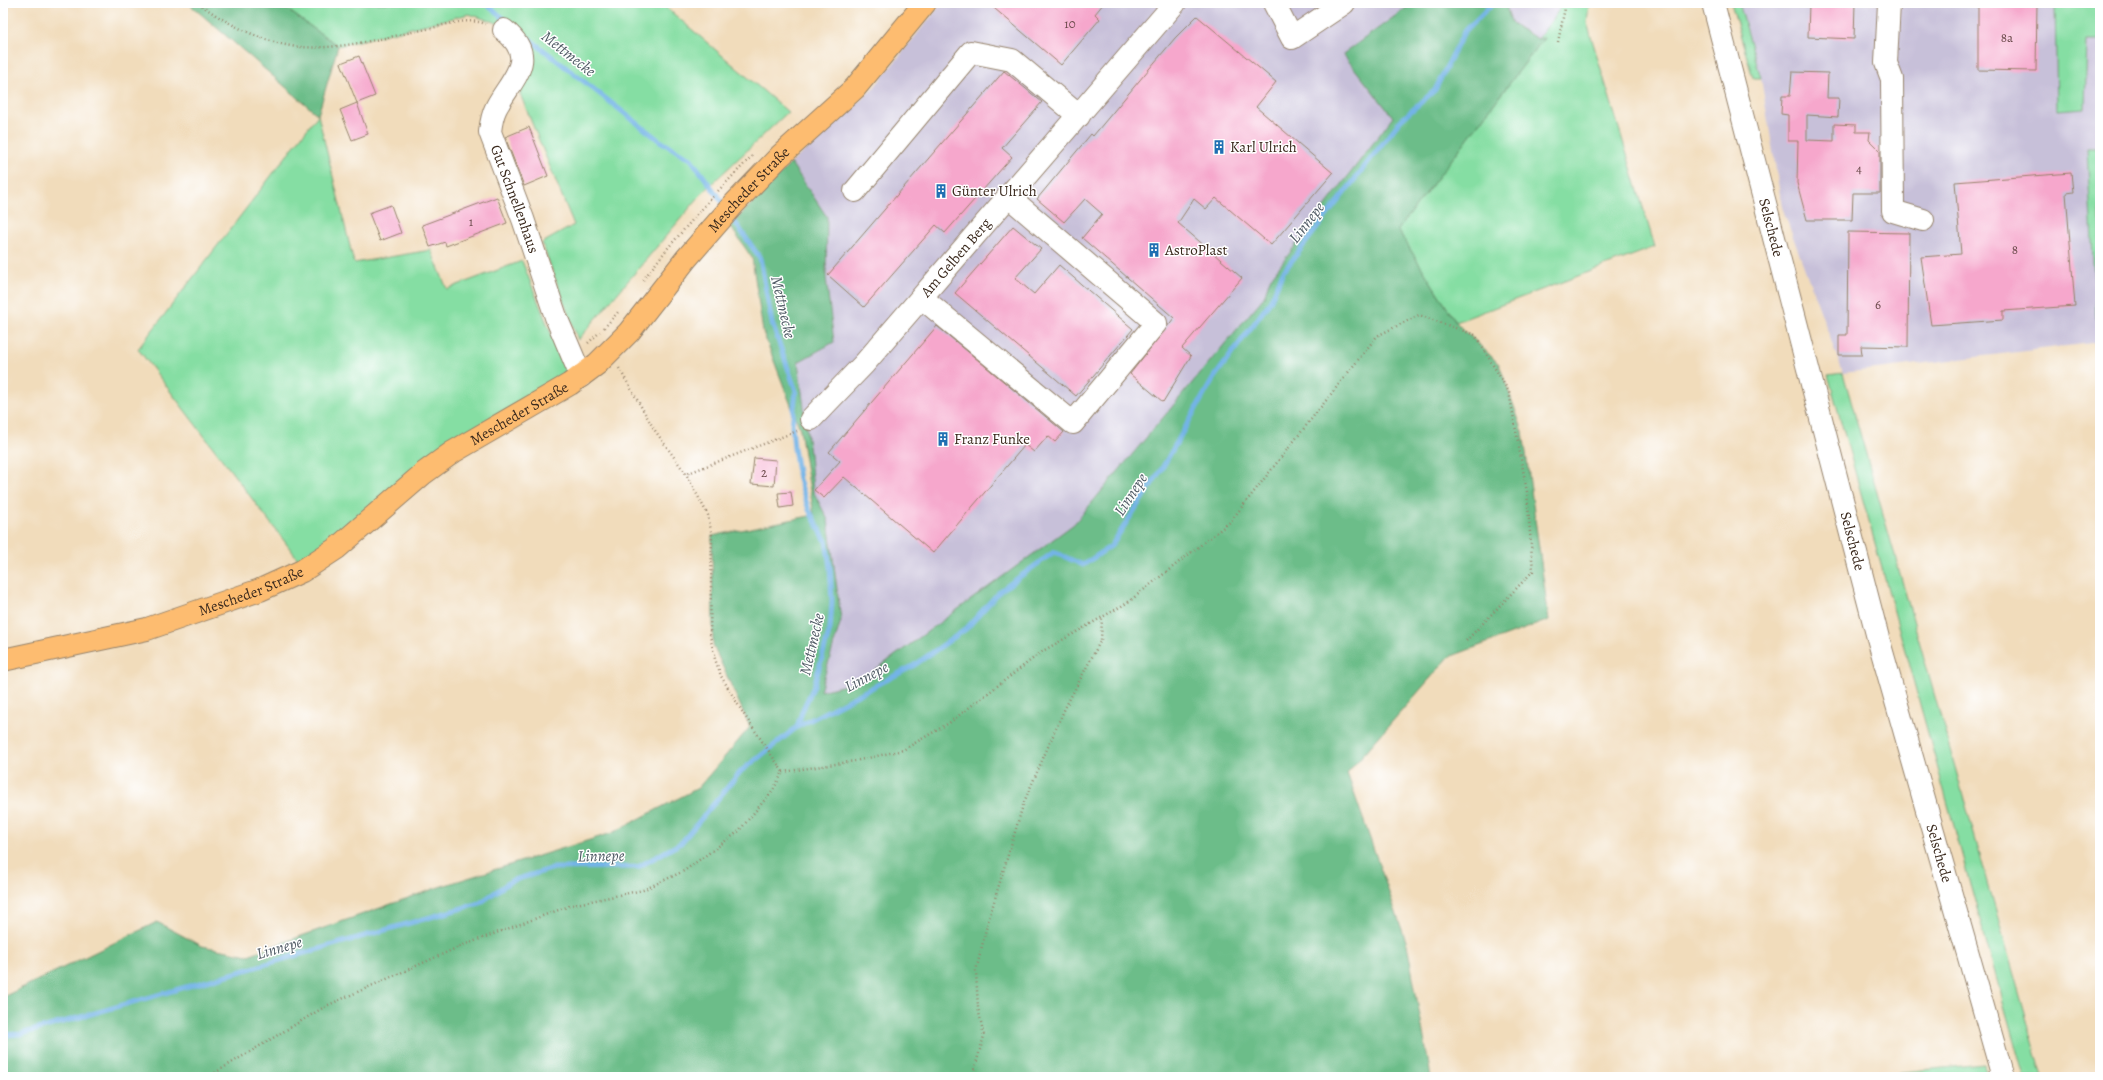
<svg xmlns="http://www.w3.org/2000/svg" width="2103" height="1080" font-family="Alegreya,serif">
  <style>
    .industrial { fill: #c7c0d9 }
    .green { fill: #85dea3; stroke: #608460 }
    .forest { fill: #6cbd89; stroke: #547454 }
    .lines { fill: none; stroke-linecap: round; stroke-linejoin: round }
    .stream { stroke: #73b4e7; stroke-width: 5 }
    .building { fill: #f6a7cc }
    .minor-casing { stroke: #96836c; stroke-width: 24 }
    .major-casing { stroke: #96836c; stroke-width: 24 }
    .path { stroke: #96836c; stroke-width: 2.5; stroke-dasharray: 1 3; stroke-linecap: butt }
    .minor { stroke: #fff; stroke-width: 22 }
    .major { stroke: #fdbc6f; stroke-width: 22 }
    .labels { text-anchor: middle; stroke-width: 3; stroke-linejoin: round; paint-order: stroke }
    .number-label { font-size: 13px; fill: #6a494a }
    .poi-label { font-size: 15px; fill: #3b2a1e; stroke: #fff; text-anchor: start }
    .street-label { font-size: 15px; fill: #3b2a1e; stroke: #fff }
    .water-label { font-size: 16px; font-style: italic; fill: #4f5a64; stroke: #fff }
  </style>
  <rect width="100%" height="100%" fill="#fff"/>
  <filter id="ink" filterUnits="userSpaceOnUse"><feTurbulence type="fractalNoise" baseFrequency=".025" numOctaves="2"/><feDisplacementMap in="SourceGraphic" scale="8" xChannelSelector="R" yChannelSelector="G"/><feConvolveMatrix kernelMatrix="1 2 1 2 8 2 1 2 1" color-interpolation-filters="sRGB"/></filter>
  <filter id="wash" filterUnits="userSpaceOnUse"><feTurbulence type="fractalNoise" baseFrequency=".012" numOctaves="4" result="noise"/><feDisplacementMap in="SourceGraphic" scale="16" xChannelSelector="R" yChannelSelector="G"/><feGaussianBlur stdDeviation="0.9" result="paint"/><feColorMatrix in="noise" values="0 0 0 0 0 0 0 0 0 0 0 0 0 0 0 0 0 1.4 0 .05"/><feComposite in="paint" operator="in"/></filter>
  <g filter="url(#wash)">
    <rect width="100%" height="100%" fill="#f1dcbb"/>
    <!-- industrial -->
    <path class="industrial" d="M942 3H1413L1343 54 1393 117 1270 279 1264 297 1074 524 859 682 820 691 841 620 828 520 813 491 810 454 798 362 834 341 826 278 827 217 791 163 872 90Z
      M1505 3H1564L1538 39 1512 24Z
      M1739 3H2100V342L1843 373 1782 207 1761 78Z"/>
    <!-- green -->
    <path class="green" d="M278 3H661L788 112 705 190 578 340 542 243 574 225 520 94 532 51 509 27 469 14 338 46Z
      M1564 3H1589L1587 23 1655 247 1456 322 1398 230 1544 38 1538 39Z
      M1731 3H1739L1761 78H1753Z
      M2055 3H2100V40H2087L2085 108 2057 110Z
      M318 115 354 263 431 250 447 289 522 261 568 376 358 518 301 563 138 349Z
      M2087 148H2100V333H2097Z
      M1843 373 2043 1077H2024L1828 375Z
      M1984 1064 1987 1077H1850Z"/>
    <!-- forest -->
    <path class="forest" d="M188 3H278L338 46 318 115Z
      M1413 3H1505L1512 24 1538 39 1544 38 1398 230 1456 322 1499 364 1523 432 1549 620 1449 657 1347 773 1407 944 1431 1077H3V997L157 922 202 946 248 955 439 887 612 833 698 788 750 727 713 645 712 536 814 515 800 429 763 332 752 258 730 226 791 163 827 217 826 278 834 342 798 362 810 454 813 491 828 520 841 620 820 691 859 682 1074 524 1264 297 1270 279 1393 117 1343 54Z"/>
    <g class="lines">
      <!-- stream -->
      <path class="stream" d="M485 3 510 24
        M518 30 660 141 691 159 725 206
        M730 215 760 258 772 323 796 391 792 425 794 448 799 479 809 510 826 541 830 567 832 602 830 629 814 686 803 709 797 727
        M3 1035 21 1034 480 903 511 881 554 868 638 867 681 843 741 771 758 758 797 727 913 666 966 629 1000 591 1054 552 1083 565 1111 546 1161 470 1213 379 1270 302 1283 272 1400 121 1435 90 1464 32 1493 3"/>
    </g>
    <g id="blocks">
      <!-- building -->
      <path class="building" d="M988 3H1104L1095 14 1100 19 1061 65Z
        M1809 3H1855L1854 39 1808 37Z
        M1978 3H2037L2036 71 1978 70Z
        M1197 16 1276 82 1256 107 1333 173 1271 245 1216 198 1206 209 1194 199 1178 223 1242 278 1182 348 1191 356 1163 402 1130 374 1174 318 1082 238 1102 214 1085 199 1064 222 1037 199 1091 134 1093 136 1175 38Z
        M359 56 375 96 357 103 341 63Z
        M1004 71 1042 102 1002 148 1012 157 945 233 936 225 864 307 828 275Z
        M1792 72 1828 73 1827 98H1839L1838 117 1807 115V140L1834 141V124L1856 125V132H1870L1869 140 1880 151V193H1853L1852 220H1807L1797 183 1798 141H1788V115L1781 114 1782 96H1790Z
        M357 103 368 134 352 140 340 110Z
        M529 127 548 176 524 186 505 137Z
        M2071 173 2073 192 2066 193 2075 306 2003 311V320L1931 325 1921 257 1961 254 1955 182Z
        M497 197 507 223 446 246 445 242 430 247 422 225Z
        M391 205 401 233 380 241 369 213Z
        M1013 226 1041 249 1015 278 1034 294 1059 265 1133 329 1076 396 955 293Z
        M1848 232 1909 233 1908 347 1861 346 1862 355H1839V335H1847Z
        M937 326 1064 432 1055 442 1048 436 1034 452 1025 445 933 553 844 477 824 498 814 490 840 461 829 452Z
        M754 458 776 460 774 486 751 484Z
        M791 492 793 506 780 508 778 493Z"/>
    </g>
  </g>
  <g filter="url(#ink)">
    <use href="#blocks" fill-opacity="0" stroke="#96836c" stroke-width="1"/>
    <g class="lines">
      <defs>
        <g id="minor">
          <path d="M1274 3 1292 38 1344 3"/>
          <path id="s1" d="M1713 3 1878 638 2003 1077"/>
          <path d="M1889 3 1886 63 1892 79 1893 211 1923 220"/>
          <path id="s2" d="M504 30C540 59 511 79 496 108 492 116 491 123 490 132L523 219 556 317 581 376"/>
          <path d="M855 191 971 52 1012 60 1079 116"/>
          <path d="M922 298 1073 423 1156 323 1009 197"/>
          <path id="s3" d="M811 419 864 364 1175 3"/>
        </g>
        <g id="major">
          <path id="s4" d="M3 660 147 629 260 590 302 571 337 548 424 473 453 452 570 384 597 364 629 332 686 259 733 205 780 156 855 88 925 3"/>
        </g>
      </defs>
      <!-- minor casing -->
      <use href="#minor" class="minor-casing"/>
      <!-- major casing -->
      <use href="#major" class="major-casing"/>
      <!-- path -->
      <path class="path" d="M199 3C222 22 270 46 301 47 342 50 386 37 427 29 445 25 467 17 486 24
        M1558 42 1566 3
        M718 191 752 156
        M643 280 667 249 714 195
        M604 328 619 311
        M588 343 600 332
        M619 368 654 429 686 474 797 431
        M783 772 855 761 903 750 949 723 1043 651 1127 603 1230 522 1377 336 1419 315 1475 335 1509 392 1527 492 1533 571 1466 641
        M208 1077 326 1006 461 946 572 905 643 890 684 871 738 832 773 790 783 772 743 713 721 676 715 659 710 636 712 536 708 515 686 474
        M972 1077 984 1036 978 1008 976 971 987 925 1024 802 1065 708 1101 640 1102 617"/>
      <!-- minor -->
      <use href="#minor" class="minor"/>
      <!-- major -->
      <use href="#major" class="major"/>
    </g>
  </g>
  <!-- icons -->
  <defs>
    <symbol id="building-bare" viewBox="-9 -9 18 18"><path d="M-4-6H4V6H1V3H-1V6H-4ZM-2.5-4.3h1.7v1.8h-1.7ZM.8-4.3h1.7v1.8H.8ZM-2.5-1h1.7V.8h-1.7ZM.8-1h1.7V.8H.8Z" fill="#1f6fb2" stroke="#fff" stroke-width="2.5" paint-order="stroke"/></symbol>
  </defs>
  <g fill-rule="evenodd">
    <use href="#building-bare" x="1209" y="137" width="20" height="20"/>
    <use href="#building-bare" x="931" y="181" width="20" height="20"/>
    <use href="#building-bare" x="1144" y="240" width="20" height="20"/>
    <use href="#building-bare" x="933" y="429" width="20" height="20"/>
  </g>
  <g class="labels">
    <!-- number labels -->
    <g class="number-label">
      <text x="1070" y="28">10</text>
      <text x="2007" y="42">8a</text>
      <text x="1859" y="173">4</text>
      <text x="471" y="226">1</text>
      <text x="2015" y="254">8</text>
      <text x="1878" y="309">6</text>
      <text x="764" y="477">2</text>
    </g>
    <!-- poi labels -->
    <g class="poi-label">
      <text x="1230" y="152">Karl Ulrich</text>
      <text x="952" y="196">Günter Ulrich</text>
      <text x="1165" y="255">AstroPlast</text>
      <text x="954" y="444">Franz Funke</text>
    </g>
    <!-- street labels -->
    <g class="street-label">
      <text dy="5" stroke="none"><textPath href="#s4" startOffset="906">Mescheder Straße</textPath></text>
      <text dy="5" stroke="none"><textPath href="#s2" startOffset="187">Gut Schnellenhaus</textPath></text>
      <text dy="5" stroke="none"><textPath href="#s1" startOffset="232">Selschede</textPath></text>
      <text dy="5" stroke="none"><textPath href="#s3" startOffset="217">Am Gelben Berg</textPath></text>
      <text dy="5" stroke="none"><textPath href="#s4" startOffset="582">Mescheder Straße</textPath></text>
      <text dy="5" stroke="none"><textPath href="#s1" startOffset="556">Selschede</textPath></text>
      <text dy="5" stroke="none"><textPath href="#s4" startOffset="258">Mescheder Straße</textPath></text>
      <text dy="5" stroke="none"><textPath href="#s1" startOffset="880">Selschede</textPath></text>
    </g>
    <!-- water labels -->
    <g class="water-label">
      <text transform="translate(569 53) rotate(38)" y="6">Mettmecke</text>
      <text transform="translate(1306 222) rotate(-52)" y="6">Linnepe</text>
      <text transform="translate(784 307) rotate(77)" y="6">Mettmecke</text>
      <text transform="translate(1130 494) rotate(-57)" y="6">Linnepe</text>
      <text transform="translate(811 644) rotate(-77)" y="6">Mettmecke</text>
      <text transform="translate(866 676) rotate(-28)" y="6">Linnepe</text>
      <text transform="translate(601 855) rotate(-1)" y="6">Linnepe</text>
      <text transform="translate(279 947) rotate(-16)" y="6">Linnepe</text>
    </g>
  </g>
  <!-- margin -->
  <rect width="2103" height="1080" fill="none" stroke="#fff" stroke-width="16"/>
</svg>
